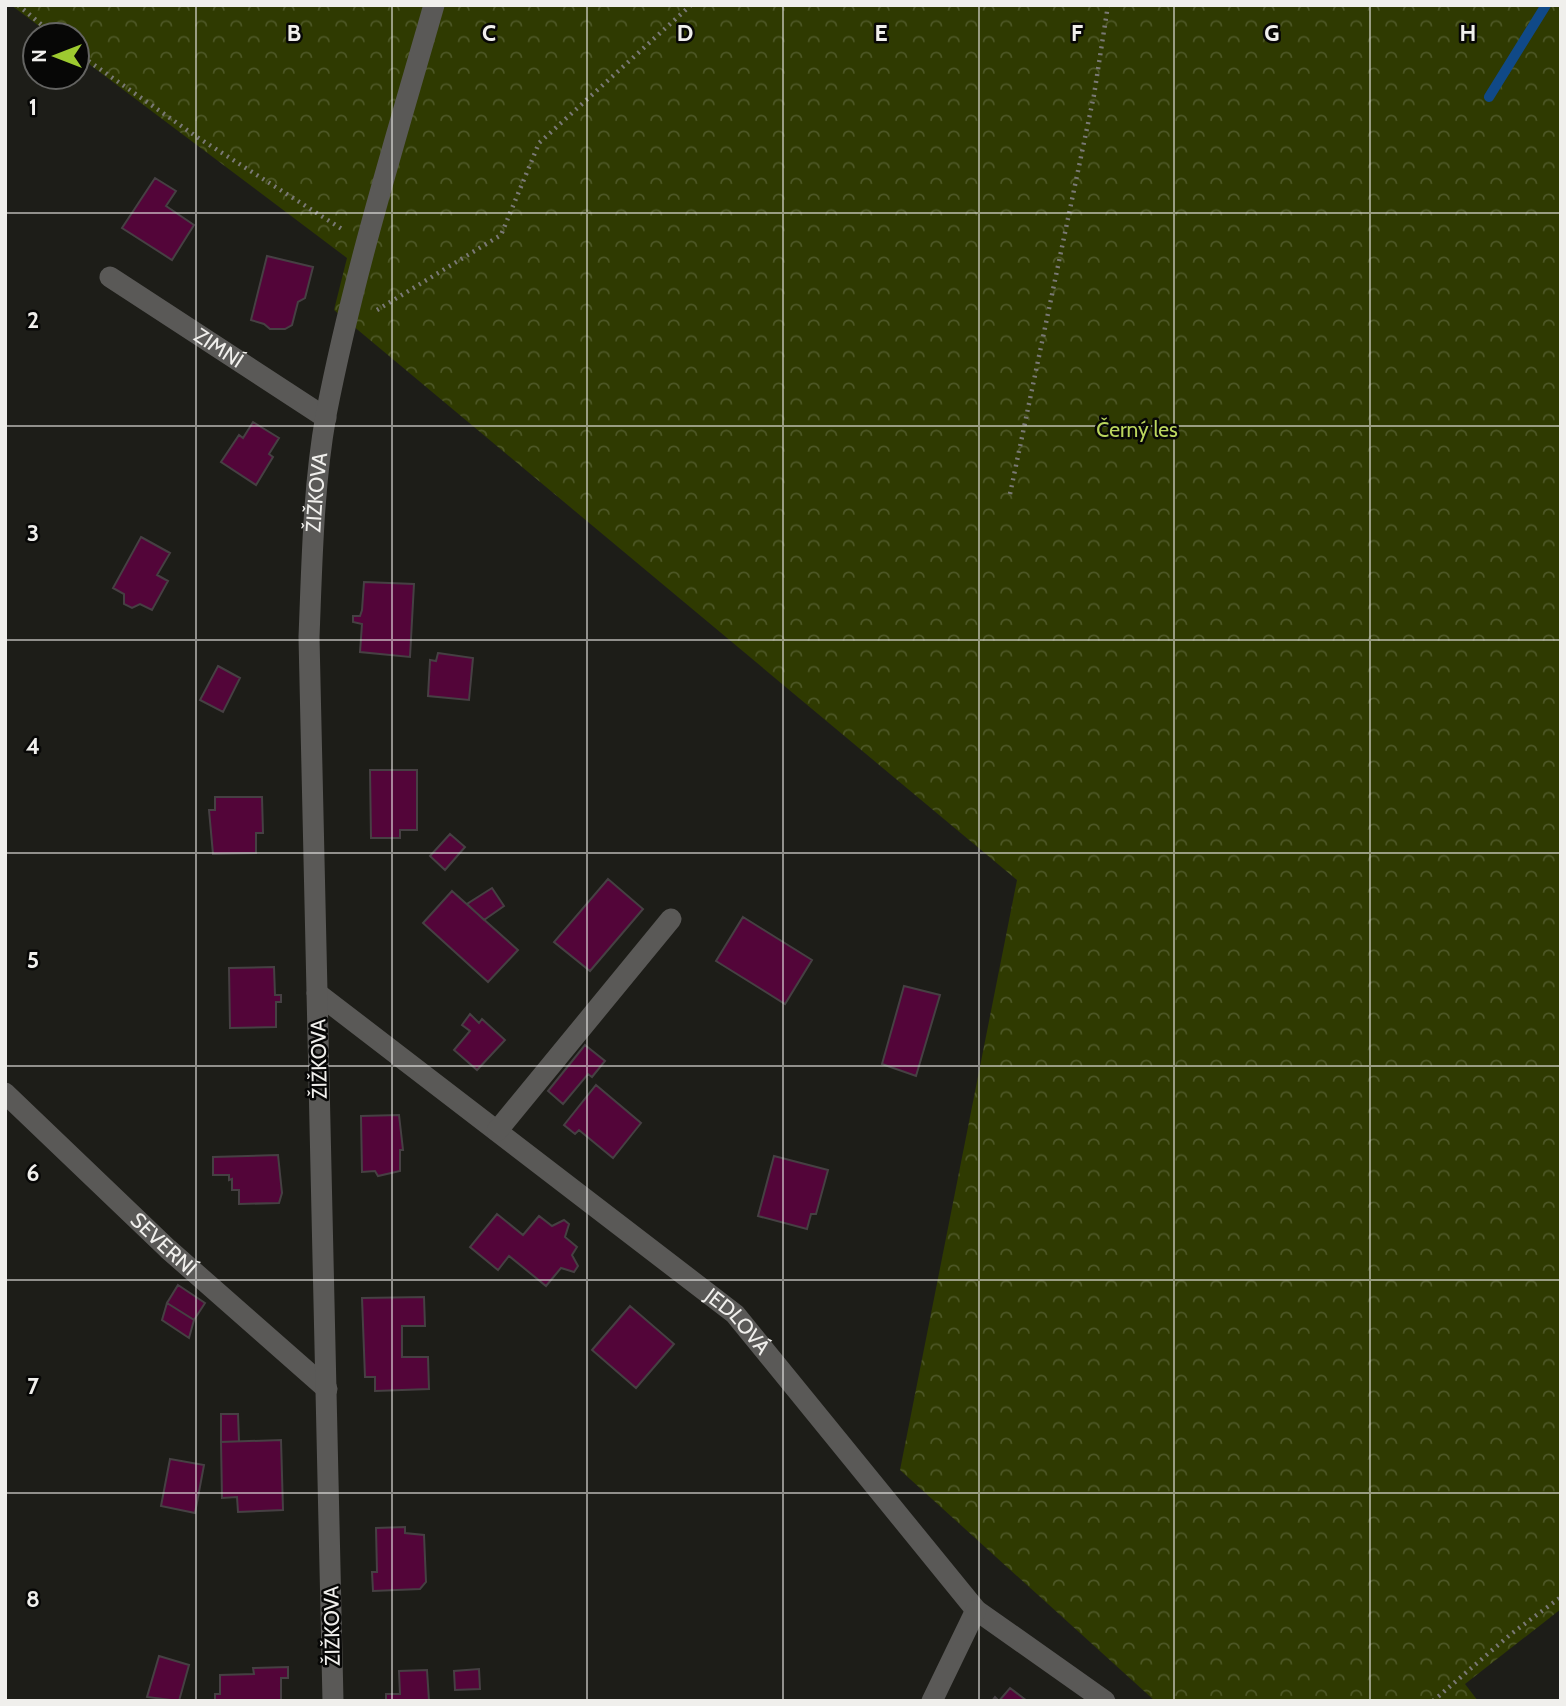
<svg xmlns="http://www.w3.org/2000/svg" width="1566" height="1706" font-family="Cabin,sans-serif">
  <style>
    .forest { fill: url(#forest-crowns) }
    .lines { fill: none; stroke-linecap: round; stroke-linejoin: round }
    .stream { stroke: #104987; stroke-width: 10 }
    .building { fill: #530539; stroke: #464043; stroke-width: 2 }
    .path { stroke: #7a7975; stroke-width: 4.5; stroke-dasharray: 2 5; stroke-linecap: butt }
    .minor { stroke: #5a5957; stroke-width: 21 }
    .grid { fill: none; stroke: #f0efec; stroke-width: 2; stroke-opacity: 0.55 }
    .labels { text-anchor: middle; stroke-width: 5; stroke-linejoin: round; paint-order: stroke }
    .street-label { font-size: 21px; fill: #f0efec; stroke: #070706 }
    .park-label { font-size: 21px; fill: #bbd65e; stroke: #070706 }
    .grid-label { font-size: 23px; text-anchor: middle; font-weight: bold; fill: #f0efec; stroke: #070706; stroke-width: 5; stroke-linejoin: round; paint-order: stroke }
  </style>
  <defs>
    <pattern id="forest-crowns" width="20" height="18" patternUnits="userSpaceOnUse" patternTransform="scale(1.75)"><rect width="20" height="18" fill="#2f3a01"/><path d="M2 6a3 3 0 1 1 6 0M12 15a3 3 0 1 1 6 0" fill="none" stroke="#4d5726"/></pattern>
  </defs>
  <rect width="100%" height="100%" fill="#1d1d18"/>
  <!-- forest -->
  <path class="forest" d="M11 5H1561V1609L1465 1684 1478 1701H1155L900 1470 1017 880 334 310 347 258 77 55V35H51Z"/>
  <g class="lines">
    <!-- stream -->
    <path class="stream" d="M1489 97 1546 5"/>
  </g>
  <!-- building -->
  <path class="building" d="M155 178 176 191 166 206 194 225 172 260 122 228Z
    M267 256 313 267 305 298 298 302 292 325 285 329H270L264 324 251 320Z
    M253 422 279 438 269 454 273 457 256 485 221 462 239 435 243 438Z
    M141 537 170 553 157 575 168 581 152 610 140 604 132 608 124 604V594L113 588Z
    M364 582 414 584 410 657 360 652 362 624 353 622V616H360L362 610Z
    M438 653 473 658 469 700 428 696 430 660 436 661Z
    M218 666 240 678 223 712 200 700Z
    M370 770H417V830H400V838H371Z
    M215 797H262L263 833H256V853L213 854 209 810H215Z
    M450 834 465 847 445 870 430 856Z
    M608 879 643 909 590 971 554 942Z
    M492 888 504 906 484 920 467 904Z
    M452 891 518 950 488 982 423 923Z
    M743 917 812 960 785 1004 716 961Z
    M274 967 275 995H281V1002H276V1027L230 1028 229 968Z
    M904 986 940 995 916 1076 882 1064Z
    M470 1014 479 1023 482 1019 505 1040 477 1070 454 1050 470 1031 462 1025Z
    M585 1045 605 1061 592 1077 588 1074 563 1104 548 1091Z
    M596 1085 641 1123 613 1158 579 1130 575 1134 564 1125Z
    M399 1115 403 1150H400V1171L378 1176 375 1171 362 1172 361 1116Z
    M278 1155 282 1193 279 1203 239 1204V1190H232V1179L229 1180V1175H213V1157Z
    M774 1156 828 1170 816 1214H811L807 1229 758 1216Z
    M497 1214 523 1235 539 1216 552 1226 564 1220 569 1224 565 1237 577 1247 572 1255 578 1266 574 1272 561 1268 546 1286 509 1256 498 1270 470 1247Z
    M178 1285 205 1303 194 1320 167 1303Z
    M424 1297 425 1326H402V1357H428L429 1389 375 1391V1377H365L362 1298Z
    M167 1303 194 1320 189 1338 162 1320Z
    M630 1306 674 1344 636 1388 592 1350Z
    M221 1414H238L239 1442H221Z
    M281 1440 283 1510 238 1512 237 1497 222 1498 221 1442Z
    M170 1459 204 1465 195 1513 161 1506Z
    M405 1527V1533L424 1535 426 1582 420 1589 373 1591 372 1572H377L376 1528Z
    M159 1656 189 1665 179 1701 147 1697Z
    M288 1667V1678H281V1701H215V1694H220V1675L254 1674 253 1668Z
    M479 1669 480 1689 455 1690 454 1671Z
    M427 1670 429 1701H386V1694H400L399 1671Z
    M1010 1688 1027 1701H992L995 1697 999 1701Z"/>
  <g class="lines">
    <!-- path -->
    <path class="path" d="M18 5 54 35
      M77 53 197 137 342 229
      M377 310 501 235 539 143 691 5
      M1010 494 1094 95 1108 5
      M1433 1701 1511 1634 1561 1597"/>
    <!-- minor -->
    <g class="minor">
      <path id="s1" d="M110 277 326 418"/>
      <path id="s2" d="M317 993 735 1314 976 1610 1105 1701"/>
      <path id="s3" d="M5 1093 168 1249 327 1389"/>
      <path d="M497 1131 671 919"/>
      <path id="s4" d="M333 1701 309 637C312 564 313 488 326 415 353 276 395 141 434 5"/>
      <path d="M932 1701 976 1610"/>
    </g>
  </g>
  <!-- grid -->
  <path class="grid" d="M196 5V1701M392 5V1701M587 5V1701M783 5V1701M979 5V1701M1174 5V1701M1370 5V1701M5 213H1561M5 426H1561M5 640H1561M5 853H1561M5 1066H1561M5 1280H1561M5 1493H1561"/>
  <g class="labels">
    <!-- street labels -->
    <g class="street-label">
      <text dy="7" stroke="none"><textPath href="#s1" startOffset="130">ZIMNÍ</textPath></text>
      <text dy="7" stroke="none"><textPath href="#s4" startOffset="1209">ŽIŽKOVA</textPath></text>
      <text transform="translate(319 1059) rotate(-91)" y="7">ŽIŽKOVA</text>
      <text dy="7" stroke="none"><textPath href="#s3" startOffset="219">SEVERNÍ</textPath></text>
      <text dy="7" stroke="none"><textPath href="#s2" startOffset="534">JEDLOVÁ</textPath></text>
      <text transform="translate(332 1626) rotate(-91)" y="7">ŽIŽKOVA</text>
    </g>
    <!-- park labels -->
    <g class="park-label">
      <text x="1137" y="437">Černý les</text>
    </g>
  </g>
  <g class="grid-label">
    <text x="294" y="41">B</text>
    <text x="489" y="41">C</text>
    <text x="685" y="41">D</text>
    <text x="881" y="41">E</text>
    <text x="1077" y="41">F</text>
    <text x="1272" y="41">G</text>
    <text x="1468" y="41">H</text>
    <text x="33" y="115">1</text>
    <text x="33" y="328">2</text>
    <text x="33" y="541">3</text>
    <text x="33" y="754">4</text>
    <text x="33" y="968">5</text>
    <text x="33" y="1181">6</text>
    <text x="33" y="1394">7</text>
    <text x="33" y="1607">8</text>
  </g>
  <!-- border -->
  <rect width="1566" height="1706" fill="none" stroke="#f0efec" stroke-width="14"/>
  <!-- north arrow -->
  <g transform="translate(56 56) rotate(270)"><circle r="33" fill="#070706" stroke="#646462" stroke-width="2"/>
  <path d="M0-5L12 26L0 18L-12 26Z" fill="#9dca30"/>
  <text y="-10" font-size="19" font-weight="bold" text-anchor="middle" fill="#f0efec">N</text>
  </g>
</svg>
